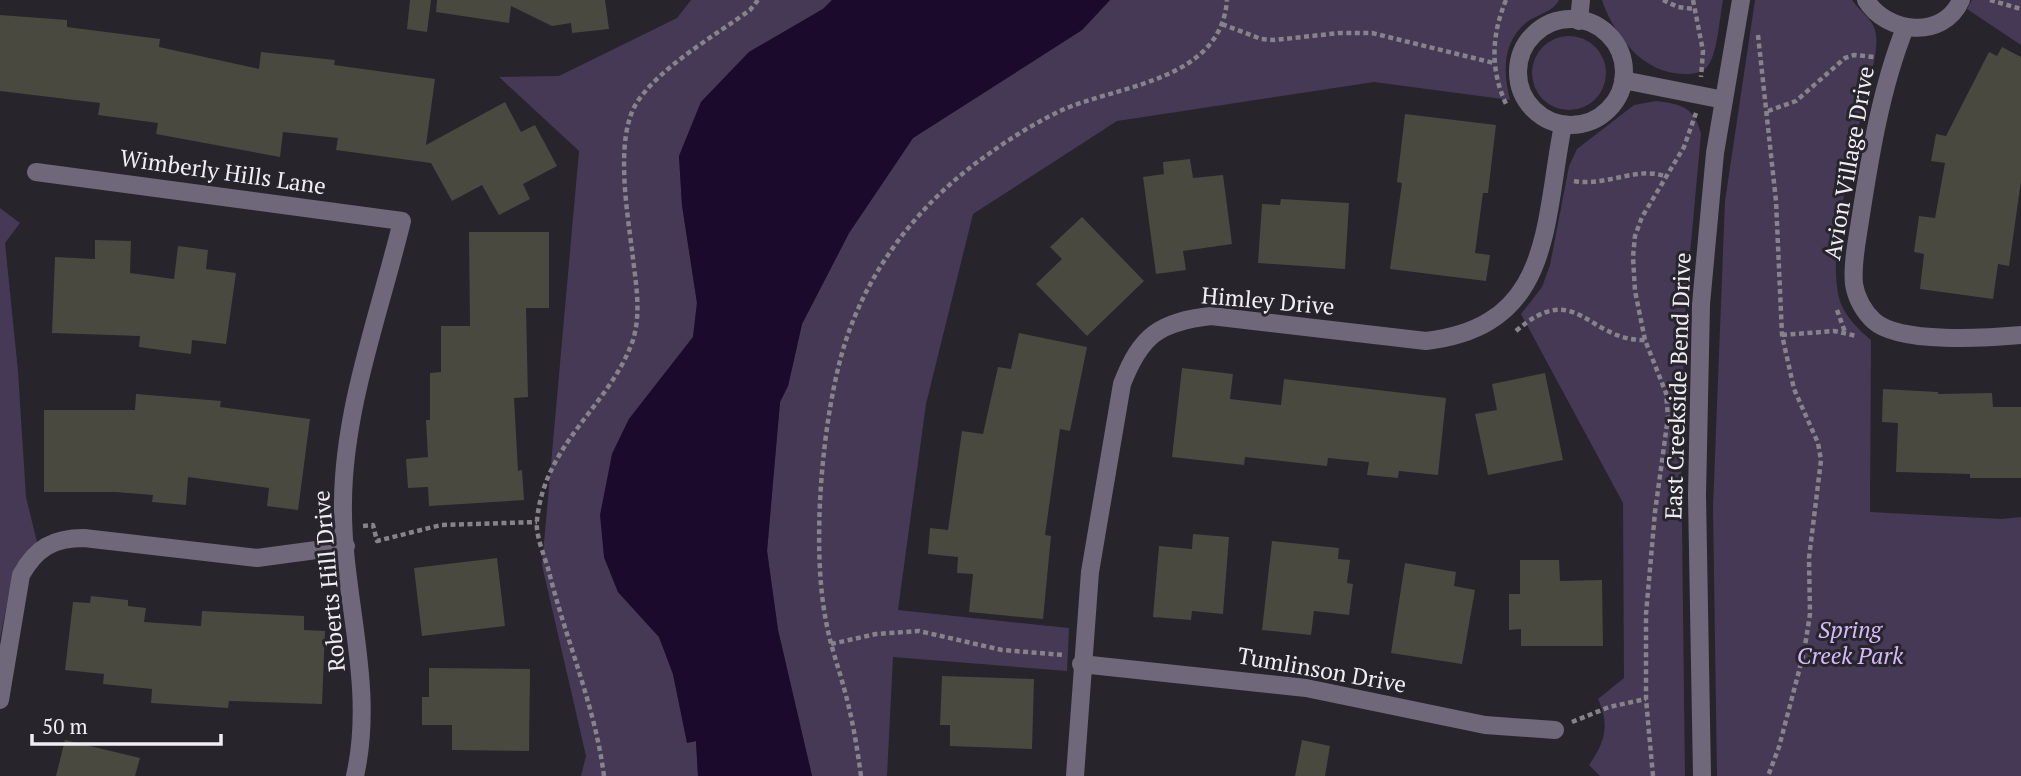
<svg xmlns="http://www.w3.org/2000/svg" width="2021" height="776" font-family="'PT Serif',serif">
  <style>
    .green { fill: #453955 }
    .water { fill: #1c0a2c }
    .building { fill: #49493f }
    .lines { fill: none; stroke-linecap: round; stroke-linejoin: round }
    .path { stroke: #86838a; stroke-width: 4.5; stroke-dasharray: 5 3.5; stroke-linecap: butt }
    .minor { stroke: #6f687a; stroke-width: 18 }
    .tertiary { stroke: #6f687a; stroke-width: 18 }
    .labels { text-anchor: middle; stroke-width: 6; stroke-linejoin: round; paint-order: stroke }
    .street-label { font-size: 23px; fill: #f0edf3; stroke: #27242c }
    .park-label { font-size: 23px; font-style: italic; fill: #d6b9fb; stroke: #27242c }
  </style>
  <rect width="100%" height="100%" fill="#27242c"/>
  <!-- green -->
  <path class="green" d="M691 0H832L823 9 749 52 701 102 679 156 682 205 697 303 693 337 629 419 612 454 604 557 618 592 659 637 673 674 687 742 696 741 698 776H581L586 756 542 565 579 151 499 77 559 76 677 18Z
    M1110 0H1559C1553 12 1538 14 1527 22 1502 42 1503 72 1510 100L1374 82 1117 121 973 214 926 404 898 610 1069 628 1067 671 893 657 887 776H812L778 630 767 551 780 402 788 386 802 324 849 233 913 138 1082 30Z
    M1602 0H1723C1720 15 1717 59 1706 68 1701 73 1692 74 1686 74 1644 75 1614 36 1602 0Z
    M1755 0H1852C1858 9 1868 16 1873 25 1881 40 1873 66 1869 83 1857 138 1828 240 1838 293 1841 313 1857 328 1871 340L1870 512 2002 519 2021 517V776H1717L1713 507 1725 201Z
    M1972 0H2021V45L1967 9Z
    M1532 73a37 37 0 1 1 74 0a37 37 0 1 1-74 0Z
    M1656 101C1681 104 1695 107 1701 134L1686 298 1681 441 1685 776H1600L1589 765C1605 742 1610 725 1598 699L1624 678 1623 503 1521 314 1542 287 1550 265 1569 166 1577 149 1634 105Z
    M0 208 20 223 5 243 18 371 26 497 38 546 12 579 0 639Z"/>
  <!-- water -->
  <path class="water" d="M832 0H1110L1082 30 913 138 849 233 802 324 788 386 780 402 767 551 778 630 812 776H698L696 741 687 743 673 674 659 637 618 592 604 557 600 515 612 454 629 419 693 337 697 303 682 205 679 156 701 102 749 52 823 9Z"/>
  <!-- building -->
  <path class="building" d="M410 0H431L427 32 407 29Z
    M437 0H605L609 29 572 33 571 23 552 26 511 6 509 23 436 12Z
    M0 15 67 20V27L160 39 159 47 259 69 261 52 335 60 334 65 435 79 426 145 505 102 521 132 535 125 557 166 523 184 530 199 499 215 482 185 452 201 431 163 336 150 338 138 283 132 280 157 156 134 158 123 98 115 100 103 0 91Z
    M2002 47 2021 57V181L2009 266 1998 264 1993 299 1920 289 1924 254 1914 252 1919 216 1935 218 1945 163 1931 161 1936 134 1946 136 1989 52 1997 56Z
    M1405 114 1496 125 1488 193H1483L1475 253 1490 255 1486 281 1390 269 1402 183 1397 182Z
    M1190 159 1193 178 1223 175 1232 244 1183 251 1186 270 1156 274 1143 177 1164 174 1163 162Z
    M1281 199 1349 203 1345 269 1258 263 1262 204 1280 205Z
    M1082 217 1144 281 1087 336 1036 284 1062 259 1050 247Z
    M469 232H549V308H526L528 397 514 398 518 471 522 470 524 500 429 506 428 487 408 488 406 459 428 457 426 420H430V373L441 372V326H470Z
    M95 240 131 241 130 273 174 279 178 246 208 250 206 269 236 273 226 344 192 340 191 354 139 347 140 336 52 333 55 257 95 259Z
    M1019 333 1087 347 1070 431 1060 429 1045 535 1051 536 1043 619 969 612 973 574 957 573 958 557 928 554 930 528 948 530 962 431 983 434 998 367 1011 369Z
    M1182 368 1233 374 1230 399 1281 405 1284 379 1446 398 1438 475 1399 471 1398 478 1367 475 1369 462 1328 458 1327 466 1245 457 1244 465 1172 457Z
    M1545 373 1563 460 1488 475 1475 414 1497 410 1492 384Z
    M1883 389 1938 392V394L1992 393 1993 407H2021V478H1970V474L1896 472 1898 423 1882 422Z
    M136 394 221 401 220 407 310 419 298 510 267 506 269 488 188 477 186 505 152 502 153 495 116 492H44V410H135Z
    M1193 534 1229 537 1223 614 1192 611 1191 620 1153 617 1159 546 1192 549Z
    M1272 541 1339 548 1338 559 1350 560 1347 583 1353 584 1349 615 1314 611 1311 635 1262 630Z
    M497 558 505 626 422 636 414 568Z
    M1520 560H1559L1560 581 1602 580 1603 646H1521V629L1509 630V594H1520Z
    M1405 563 1456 572 1454 586 1475 590 1462 664 1391 653Z
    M91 596 128 600V606L146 608 144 622 201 626 202 611 304 616V630L325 631 322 704 229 701 228 708 151 703 152 689 103 684 104 674 65 670 73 602 90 603Z
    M429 668 530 669 529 751 452 750V725H422V697H429Z
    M942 676 1034 679 1032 749 950 746V725H940Z
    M65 740 140 758 135 776H56Z
    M1302 740 1330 746 1325 776H1295Z"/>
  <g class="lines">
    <!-- path -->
    <path class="path" d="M1506 0C1491 36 1490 71 1507 106
      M1663 0 1678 7 1694 9
      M1693 0 1703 51 1701 77
      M1990 0 2021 9
      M1222 24 1261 39 1275 40 1339 33H1372L1494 63
      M1758 35 1776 201 1782 335 1794 389 1818 443 1821 460 1809 558 1810 614 1804 652 1779 747 1768 776
      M1768 111 1796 101 1845 58 1854 55 1874 57
      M1574 181C1607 187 1638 165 1667 177
      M1837 310 1845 332
      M1516 331C1577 278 1587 341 1645 340
      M1782 335 1834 331 1857 336
      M363 526 373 525 377 541 441 525 537 522
      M831 644 876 634 919 631 1002 650 1064 655
      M1572 722 1609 707 1646 699
      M604 776C595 706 566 640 549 572 545 557 535 535 537 520 545 442 610 406 633 340 642 311 635 279 632 250 627 211 615 139 636 104 658 68 716 35 750 10L758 0
      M861 776C857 746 852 717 844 688 838 666 830 644 826 621 811 546 822 417 845 343 870 265 923 199 990 153 1012 137 1037 122 1062 110 1119 85 1221 81 1227 0
      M1653 776 1646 699V614L1655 512 1668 417 1666 393 1645 340 1635 291 1633 257 1635 236 1642 217 1684 147 1696 113"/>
    <!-- minor -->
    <path class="minor" d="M1866 0C1886 33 1943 41 1961 0
      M1518 72a53 53 0 1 1 106 0a53 53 0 1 1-106 0Z
      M1579 21 1581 0
      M1905 28C1881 88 1870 156 1860 221 1857 241 1852 264 1854 284 1856 298 1864 312 1874 321 1899 344 1988 338 2021 335
      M1623 80 1724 100
      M36 172 402 221C380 312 344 407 343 501 341 594 376 683 355 776
      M1081 664 1306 688 1485 725 1555 730
      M0 700 21 575C36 548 53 538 84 538L257 558 346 546
      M1075 776 1090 572 1122 384C1141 335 1159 322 1211 316L1426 341C1553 326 1543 226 1563 125"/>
    <!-- tertiary -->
    <path class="tertiary" d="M1702 776 1697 495 1701 304 1715 153 1741 0"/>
  </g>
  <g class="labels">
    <!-- street labels -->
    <g class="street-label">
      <text transform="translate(1849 163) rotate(-80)" y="8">Avion Village Drive</text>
      <text transform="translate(223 172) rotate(8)" y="8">Wimberly Hills Lane</text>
      <text transform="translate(1268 301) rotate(5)" y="8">Himley Drive</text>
      <text transform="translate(1678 386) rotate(-88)" y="8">East Creekside Bend Drive</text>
      <text transform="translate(329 581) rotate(-95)" y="8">Roberts Hill Drive</text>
      <text transform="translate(1322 670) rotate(10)" y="8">Tumlinson Drive</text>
    </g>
    <!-- park labels -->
    <g class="park-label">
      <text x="1850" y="638">Spring<tspan x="1850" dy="26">Creek Park</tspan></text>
    </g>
  </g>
  <!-- scale -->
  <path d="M32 734v10h189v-10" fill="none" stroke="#f0edf3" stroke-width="3.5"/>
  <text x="42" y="734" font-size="21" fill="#f0edf3" stroke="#27242c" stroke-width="5" paint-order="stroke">50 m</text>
</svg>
